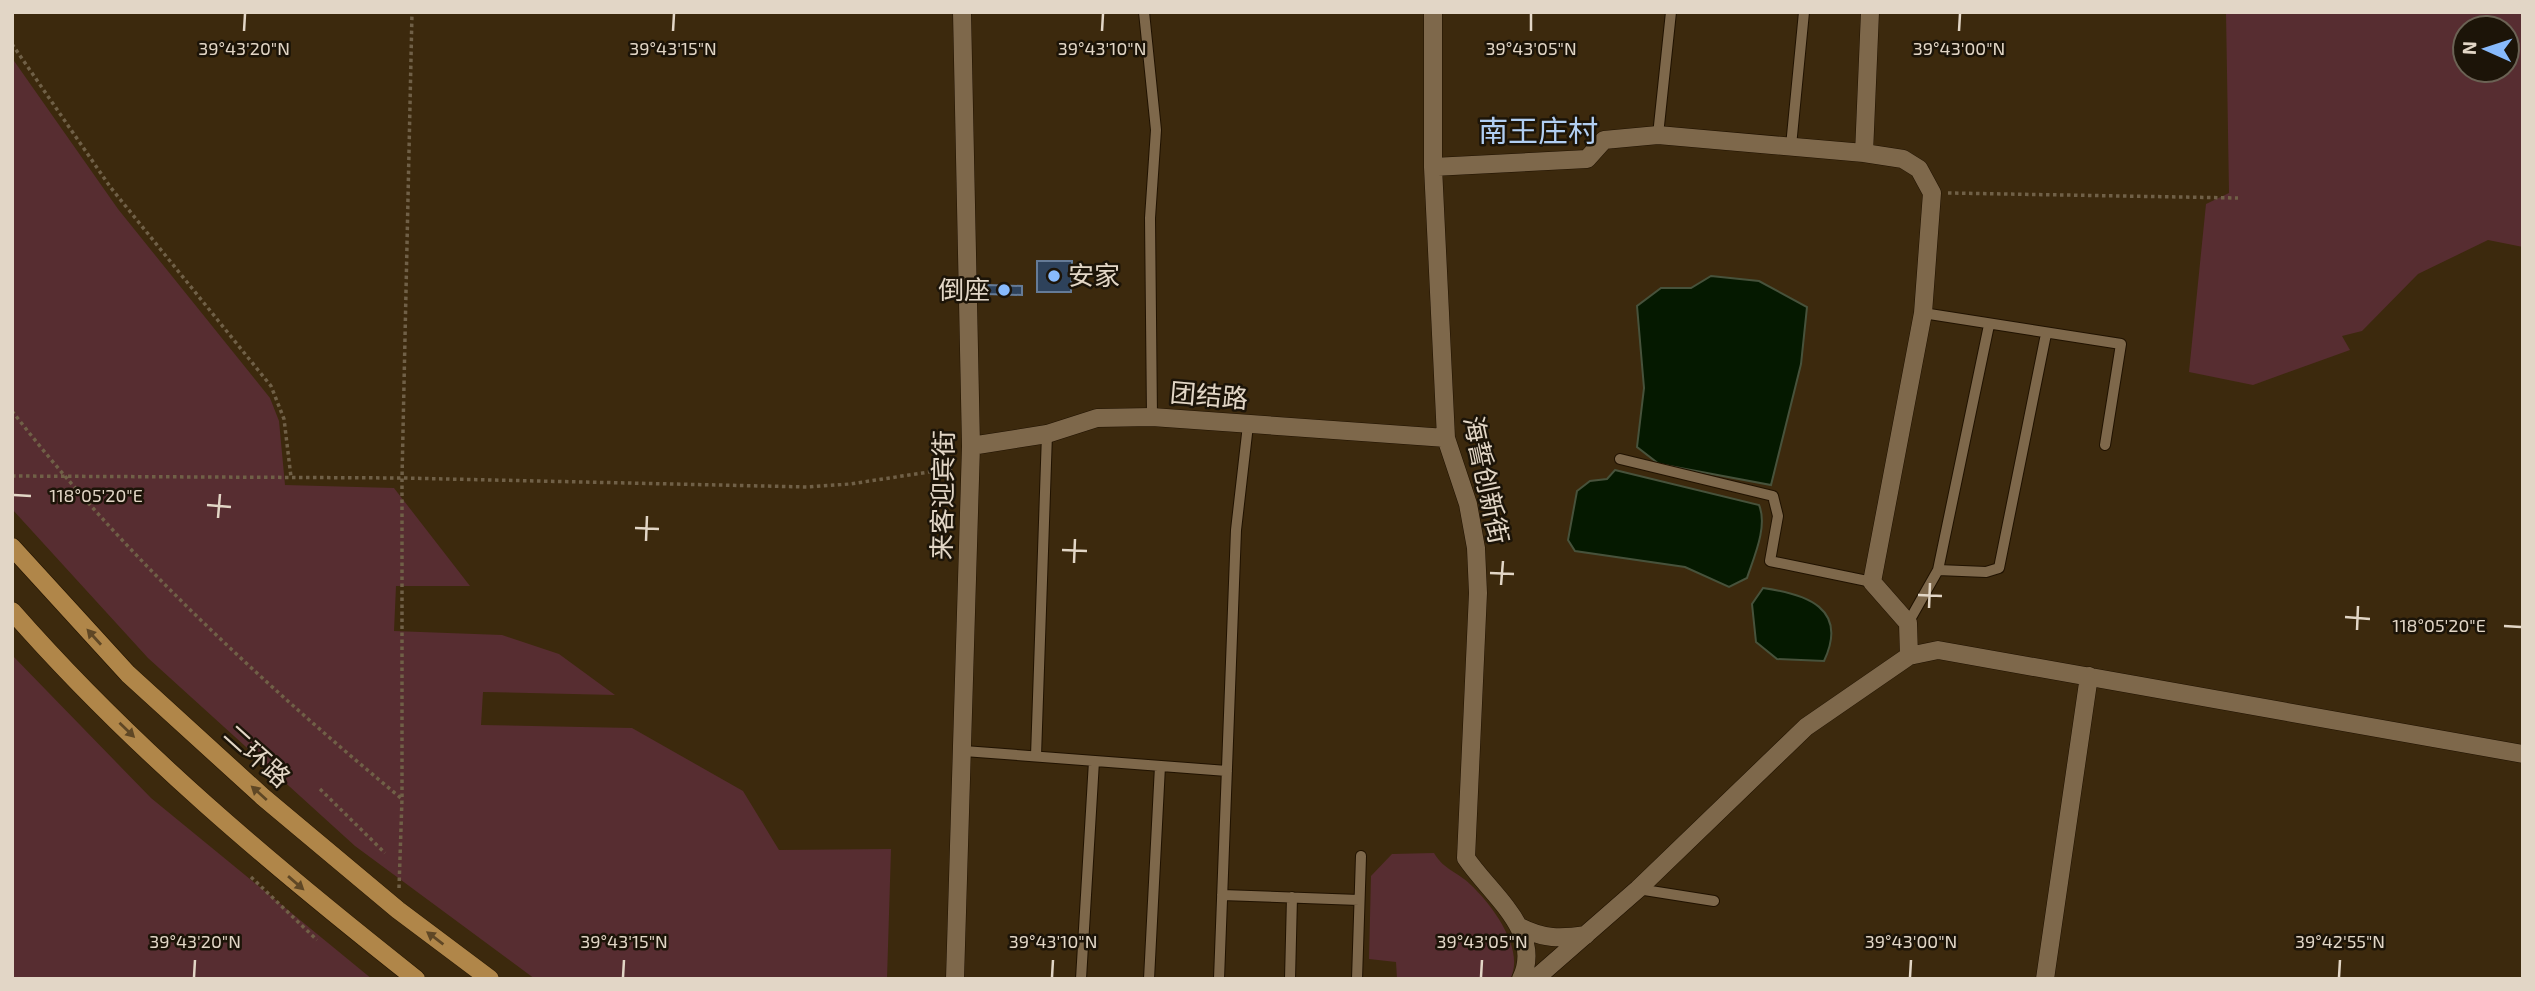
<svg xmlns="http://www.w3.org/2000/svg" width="2535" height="991" font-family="'Exo 2','Noto Sans SC',sans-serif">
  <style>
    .green { fill: #572d31; fill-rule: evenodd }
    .water { fill: #051900; stroke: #47523b; stroke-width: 2 }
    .building { fill: #2e425b; stroke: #657b97; stroke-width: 2 }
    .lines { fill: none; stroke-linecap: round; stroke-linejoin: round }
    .service-casing { stroke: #201201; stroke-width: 12 }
    .minor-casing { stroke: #201201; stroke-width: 19 }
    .primary-casing { stroke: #201201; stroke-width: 19 }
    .path { stroke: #706047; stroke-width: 3.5; stroke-dasharray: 3.5 3.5; stroke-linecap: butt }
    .service { stroke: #7e684b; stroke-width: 10 }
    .minor { stroke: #7e684b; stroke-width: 18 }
    .primary { stroke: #b08649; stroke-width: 18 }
    .oneway { fill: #5f4725 }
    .ticks { fill: none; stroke: #e2d6c6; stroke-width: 2.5 }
    .poi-dot { fill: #88bafc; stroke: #1c1408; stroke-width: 2.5 }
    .labels { text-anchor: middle; stroke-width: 5; stroke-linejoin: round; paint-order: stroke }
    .poi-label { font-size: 26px; fill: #e2d6c6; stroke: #1c1408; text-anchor: start }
    .street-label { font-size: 26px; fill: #e2d6c6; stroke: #1c1408 }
    .quarter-label { font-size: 30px; fill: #b1cef2; stroke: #1c1408 }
    .ticks-label { font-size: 18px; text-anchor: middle; fill: #e2d6c6; stroke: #1c1408; stroke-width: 5; stroke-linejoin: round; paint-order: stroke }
  </style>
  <rect width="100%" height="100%" fill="#3c290d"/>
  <!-- green -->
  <path class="green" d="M2226 12H2523V247L2488 240 2418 274 2362 331 2342 336 2350 350 2253 385 2189 372 2206 204 2229 193ZM2465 28H2507V70H2465Z
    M12 58 118 209 270 398 279 421 285 485 394 488 470 586H396L394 631 502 635 559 654 615 695 483 692 481 725 632 728 743 791 779 850 891 849 887 979H535L355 846 148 658 12 509Z
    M12 655 151 798 372 979H12Z
    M1434 853C1445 871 1457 871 1471 885 1492 905 1526 950 1510 979H1397L1396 962 1369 959 1371 876 1392 854Z"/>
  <!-- water -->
  <path class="water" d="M1711 276 1759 281 1807 307 1801 364 1771 485 1659 464 1637 447 1644 388 1637 306 1661 288H1691Z
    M1615 470 1759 505C1768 526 1754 557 1747 578L1729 587 1685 567 1575 551 1568 540 1577 491 1590 481 1607 479Z
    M1763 588C1806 594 1849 608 1824 661L1777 659 1756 642 1752 604Z"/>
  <!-- building -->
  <path class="building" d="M1037 261H1072L1071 292H1037Z
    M987 285 1022 286V295L986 294Z"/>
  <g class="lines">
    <defs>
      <path id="service" d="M1144 12 1156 130 1150 218 1152 417
        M1658 135 1671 12
        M1791 146 1804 12
        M1923 313 2121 344 2105 445
        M1620 459 1773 496 1778 516 1770 561 1872 582
        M1938 570 1986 572 1999 568 2046 334
        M1908 623 1938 570 1989 325
        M964 751 1227 771
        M1036 756 1047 434
        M1638 889 1714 901
        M1222 895 1359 900
        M1081 979 1094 761
        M1149 979 1160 766
        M1219 979 1236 530 1248 425
        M1290 979 1292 897
        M1357 979 1361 856"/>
      <path id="minor" d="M1433 12V167L1446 438 1468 504 1476 548 1478 593 1466 858C1490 894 1544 932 1521 979
        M1864 153 1870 12
        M1433 167 1587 159 1604 140 1658 135 1864 153 1903 159 1919 169 1932 193 1923 313 1872 582 1908 623 1909 656
        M971 446 1047 434 1097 418 1152 417 1446 438
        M1520 927C1544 939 1560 939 1586 935
        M955 979 971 446 962 12
        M1535 979 1638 889 1806 727 1909 656 1938 650 2523 754
        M2045 979 2089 676"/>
      <path id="primary" d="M12 547 128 674 263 797 398 910 490 979
        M12 611C132 748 273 866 416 979"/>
    </defs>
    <!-- service casing -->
    <use href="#service" class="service-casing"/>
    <!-- minor casing -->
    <use href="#minor" class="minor-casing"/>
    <!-- primary casing -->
    <use href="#primary" class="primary-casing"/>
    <!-- path -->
    <path class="path" d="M12 44 111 188 271 386 284 419 291 477
      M1948 193 2238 198
      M12 411C124 556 261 682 402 799
      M12 476 402 478 808 487 850 484 955 468
      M320 789 385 853
      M251 877 317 940
      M399 888 402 799V478L412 12"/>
    <!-- service -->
    <use href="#service" class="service"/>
    <!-- minor -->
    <use href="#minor" class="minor"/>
    <!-- primary -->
    <use href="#primary" class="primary"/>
  </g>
  <!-- one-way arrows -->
  <defs><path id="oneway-solid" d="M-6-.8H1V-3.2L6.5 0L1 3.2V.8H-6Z" transform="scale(1.75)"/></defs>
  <g class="oneway">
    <use href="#oneway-solid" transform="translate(94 637) rotate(-132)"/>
    <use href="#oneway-solid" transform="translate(127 730) rotate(44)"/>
    <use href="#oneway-solid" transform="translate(259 793) rotate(-138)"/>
    <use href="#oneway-solid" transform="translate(296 883) rotate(41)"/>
    <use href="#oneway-solid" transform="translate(435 938) rotate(-143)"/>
  </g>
  <!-- ticks -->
  <path class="ticks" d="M244 31 245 14M673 31 674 14M1102 31 1103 14M1531 31V14M1959 31 1960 14M14 495 31 496M207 505 231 507M218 518 220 494M635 528 659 529M646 541 647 516M1062 550 1087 551M1074 563 1075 539M1490 573 1514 574M1501 585 1503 561M1918 595 1942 596M1929 608 1930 583M2345 617 2370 619M2504 626 2521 627M2357 630 2358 606M194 977 195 960M623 977 624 960M1052 977 1053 960M1481 977 1482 960M1910 977 1911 960M2339 977 2340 960"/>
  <!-- markers -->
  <g class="poi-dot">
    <circle cx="1054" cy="276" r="7"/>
    <circle cx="1004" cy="290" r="7"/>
  </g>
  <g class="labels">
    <!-- poi labels -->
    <g class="poi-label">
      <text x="1068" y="285">安家</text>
      <text x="990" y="299" text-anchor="end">倒座</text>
    </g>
    <!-- street labels -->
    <g class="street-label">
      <text transform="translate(1209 396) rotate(5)" y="9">团结路</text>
      <text transform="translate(1486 480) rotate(78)" y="9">海誓创新街</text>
      <text transform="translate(943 495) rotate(-89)" y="9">来客迎宾街</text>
      <text transform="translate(257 756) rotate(42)" y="9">二环路</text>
    </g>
    <!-- quarter labels -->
    <g class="quarter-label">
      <text x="1538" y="142">南王庄村</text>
    </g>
  </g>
  <g class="ticks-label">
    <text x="244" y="55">39°43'20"N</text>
    <text x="673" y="55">39°43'15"N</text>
    <text x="1102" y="55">39°43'10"N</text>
    <text x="1531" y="55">39°43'05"N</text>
    <text x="1959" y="55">39°43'00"N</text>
    <text x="96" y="502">118°05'20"E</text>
    <text x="2439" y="632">118°05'20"E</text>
    <text x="195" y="948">39°43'20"N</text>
    <text x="624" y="948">39°43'15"N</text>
    <text x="1053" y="948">39°43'10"N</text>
    <text x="1482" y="948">39°43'05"N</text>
    <text x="1911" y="948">39°43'00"N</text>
    <text x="2340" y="948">39°42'55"N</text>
  </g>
  <!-- border -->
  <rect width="2535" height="991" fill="none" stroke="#e2d6c6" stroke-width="28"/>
  <!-- north arrow -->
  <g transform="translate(2486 49) rotate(273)"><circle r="33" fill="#1c1408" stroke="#6b6254" stroke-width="2"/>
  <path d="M0-5L12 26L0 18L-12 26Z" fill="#88bafc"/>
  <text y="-10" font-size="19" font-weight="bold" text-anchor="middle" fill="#e2d6c6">N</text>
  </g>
</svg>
